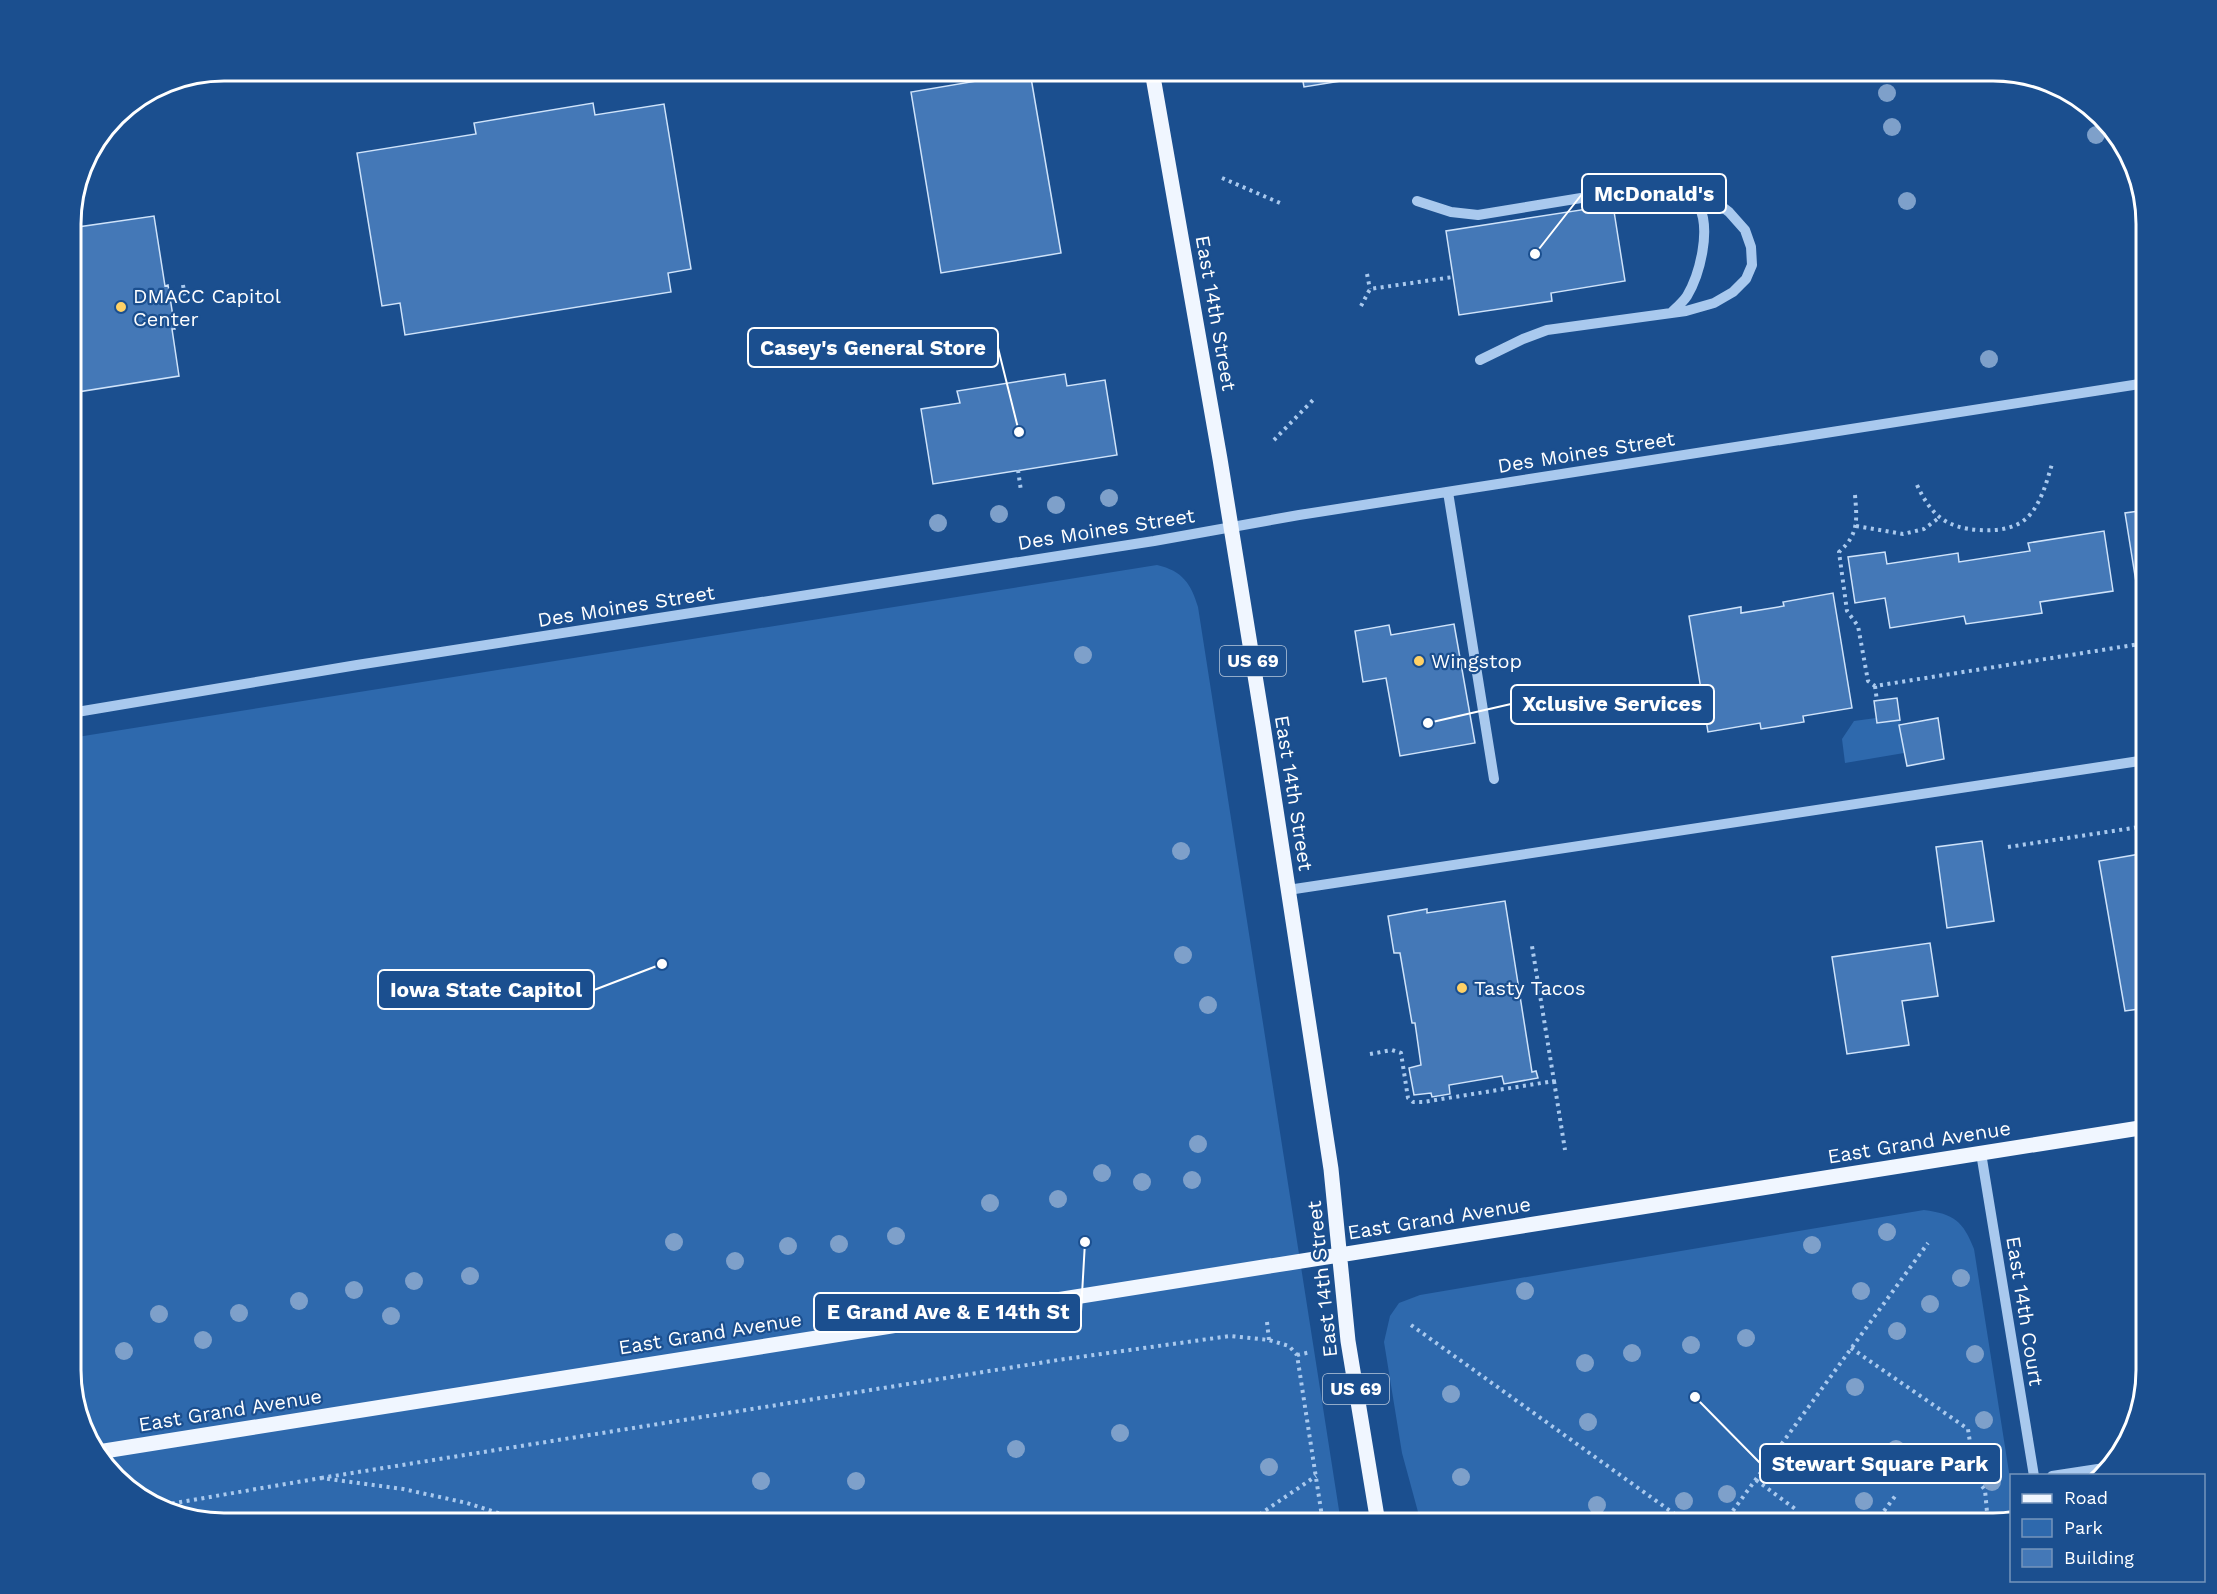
<svg xmlns="http://www.w3.org/2000/svg" width="2217" height="1594" font-family="'Work Sans',sans-serif">
  <style>
    .green { fill: #2e69ad }
    .building { fill: #4478b7; stroke: #cfe3fa; stroke-width: 1.5 }
    .lines { fill: none; stroke-linecap: round; stroke-linejoin: round }
    .path { stroke: #a9c9ee; stroke-width: 4; stroke-dasharray: 3 4.5; stroke-linecap: butt }
    .minor { stroke: #a9c9ee; stroke-width: 10 }
    .major { stroke: #f0f6ff; stroke-width: 15 }
    .tree { fill: #7ea0ca }
    .poi-dot { fill: #ffd166; stroke: #1b4f8f; stroke-width: 2 }
    .labels { text-anchor: middle; stroke-width: 4.5; stroke-linejoin: round; paint-order: stroke }
    .shield { fill: #1b4f8f; stroke: #bbcadd; stroke-width: 1.5 }
    .shield-label { font-size: 18px; font-weight: bold; fill: #fff }
    .poi-label { font-size: 20px; fill: #fff; stroke: #1b4f8f; text-anchor: start }
    .street-label { font-size: 20px; fill: #fff; stroke: #1b4f8f }
    .rim { fill: none; stroke: #fff; stroke-width: 3 }
    .leader { fill: none; stroke: #fff; stroke-width: 2 }
    .callout-dot { fill: #fff; stroke: #1b4f8f; stroke-width: 2 }
    .callout { fill: #1b4f8f; stroke: #fff; stroke-width: 2 }
    .callout-label { font-size: 21px; text-anchor: middle; font-weight: bold; fill: #fff }
  </style>
  <rect width="100%" height="100%" fill="#1b4f8f"/>
  <!-- green -->
  <path class="green" d="M1157 565C1183 571 1191 584 1198 607L1341 1523H224L174 1515 131 1492 87 1438 71 1380V738Z
    M1876 718 1878 723 1900 720 1904 753 1845 763 1842 739 1854 721Z
    M1924 1210C1954 1214 1963 1221 1974 1249L2011 1485V1519L1993 1523H1421L1402 1453 1384 1342 1390 1316 1399 1303 1420 1295Z"/>
  <!-- building -->
  <path class="building" d="M1301 71H1390V73L1304 87Z
    M1030 72 1061 253 941 273 911 92Z
    M593 103 595 115 664 104 691 269 668 273 671 292 405 335 400 303 382 306 357 153 476 134 474 123Z
    M1613 205 1625 281 1551 293 1552 301 1459 315 1446 231Z
    M154 216 165 286 168 285 175 329H172L179 376 71 393V228Z
    M1065 374 1067 386 1105 380 1117 455 933 484 921 409 960 403 957 391Z
    M2146 510V607L2142 581 2136 582 2125 513Z
    M2104 531 2113 591 2040 602 2042 613 1966 624 1964 616 1890 628 1885 598 1855 603 1848 557 1885 552 1887 564 1958 553 1959 562 2030 551 2028 543Z
    M1833 593 1852 708 1803 716 1804 722 1761 729 1760 723 1708 732 1689 616 1741 607V613L1784 606 1783 602Z
    M1454 624 1475 743 1400 756 1386 678 1363 682 1355 631 1389 625 1391 635Z
    M1897 698 1900 720 1877 723 1874 701Z
    M1938 718 1944 759 1907 766 1899 725Z
    M1982 841 1994 921 1947 928 1936 847Z
    M2146 853V1008L2125 1011 2099 861Z
    M1505 901 1532 1072 1536 1071 1538 1078 1504 1084 1502 1076 1449 1085 1450 1094 1432 1097 1431 1093 1414 1095 1409 1068 1421 1065 1415 1023H1412L1400 953H1394L1388 916 1427 909V913Z
    M1930 943 1938 996 1902 1001 1909 1045 1847 1054 1832 957Z
    M2146 1201V1244L2139 1202Z"/>
  <g class="lines">
    <!-- path -->
    <path class="path" d="M1222 178 1280 203
      M1367 274 1370 289
      M183 285 185 298
      M1361 306 1370 289 1453 277
      M1274 440 1313 400
      M1018 470 1021 491
      M1917 485C1931 515 1946 528 1979 530 1993 531 2007 530 2020 523 2039 512 2046 484 2052 464
      M1855 495C1857 520 1859 534 1839 552L1847 611 1858 626 1868 681 1875 686 2146 643
      M1856 526 1903 534 1924 529 1940 517
      M1875 686 1877 701
      M2008 847 2146 826
      M1370 1054 1392 1050 1401 1053 1408 1098 1413 1102H1423L1554 1081 1532 946
      M1554 1081 1565 1150
      M1267 1322 1269 1340
      M1411 1325 1687 1523
      M1851 1348 1968 1429 1975 1477 1985 1490 1988 1523
      M1297 1355 1311 1352
      M321 1478 1058 1360 1230 1336 1269 1340 1289 1346 1297 1355 1323 1523
      M1756 1480 1798 1511
      M157 1506 321 1478 403 1489 467 1503 529 1523
      M1247 1523 1316 1476
      M1724 1523 1928 1243
      M1875 1523 1896 1495"/>
    <!-- minor -->
    <path class="minor" d="M1417 201 1451 212 1478 215 1648 187 1677 186 1708 196 1729 212 1745 230 1751 247 1752 265 1746 279 1733 292 1714 303 1686 311 1547 330 1523 339 1480 360
      M1671 313C1676 308 1683 302 1687 296 1700 274 1711 230 1699 206 1696 200 1688 195 1683 190
      M1448 492 1494 779
      M71 713 357 665 1154 541 1299 515 2146 383
      M1288 890 2146 760
      M1981 1153 2034 1476
      M2052 1476 2111 1467"/>
    <!-- major -->
    <path class="major" d="M1152 71 1220 459 1263 725 1331 1169 1348 1341 1378 1523
      M98 1452 2146 1127"/>
  </g>
  <!-- trees -->
  <g class="tree">
    <circle cx="1887" cy="93" r="9"/>
    <circle cx="1892" cy="127" r="9"/>
    <circle cx="2096" cy="135" r="9"/>
    <circle cx="1907" cy="201" r="9"/>
    <circle cx="1989" cy="359" r="9"/>
    <circle cx="1109" cy="498" r="9"/>
    <circle cx="1056" cy="505" r="9"/>
    <circle cx="999" cy="514" r="9"/>
    <circle cx="938" cy="523" r="9"/>
    <circle cx="1083" cy="655" r="9"/>
    <circle cx="1181" cy="851" r="9"/>
    <circle cx="1183" cy="955" r="9"/>
    <circle cx="1208" cy="1005" r="9"/>
    <circle cx="1198" cy="1144" r="9"/>
    <circle cx="1102" cy="1173" r="9"/>
    <circle cx="1192" cy="1180" r="9"/>
    <circle cx="1142" cy="1182" r="9"/>
    <circle cx="1058" cy="1199" r="9"/>
    <circle cx="990" cy="1203" r="9"/>
    <circle cx="1887" cy="1232" r="9"/>
    <circle cx="896" cy="1236" r="9"/>
    <circle cx="674" cy="1242" r="9"/>
    <circle cx="839" cy="1244" r="9"/>
    <circle cx="1812" cy="1245" r="9"/>
    <circle cx="788" cy="1246" r="9"/>
    <circle cx="735" cy="1261" r="9"/>
    <circle cx="470" cy="1276" r="9"/>
    <circle cx="1961" cy="1278" r="9"/>
    <circle cx="414" cy="1281" r="9"/>
    <circle cx="354" cy="1290" r="9"/>
    <circle cx="1525" cy="1291" r="9"/>
    <circle cx="1861" cy="1291" r="9"/>
    <circle cx="299" cy="1301" r="9"/>
    <circle cx="1930" cy="1304" r="9"/>
    <circle cx="239" cy="1313" r="9"/>
    <circle cx="159" cy="1314" r="9"/>
    <circle cx="391" cy="1316" r="9"/>
    <circle cx="1897" cy="1331" r="9"/>
    <circle cx="1746" cy="1338" r="9"/>
    <circle cx="203" cy="1340" r="9"/>
    <circle cx="1691" cy="1345" r="9"/>
    <circle cx="124" cy="1351" r="9"/>
    <circle cx="1632" cy="1353" r="9"/>
    <circle cx="1975" cy="1354" r="9"/>
    <circle cx="1585" cy="1363" r="9"/>
    <circle cx="1855" cy="1387" r="9"/>
    <circle cx="1451" cy="1394" r="9"/>
    <circle cx="1984" cy="1420" r="9"/>
    <circle cx="1588" cy="1422" r="9"/>
    <circle cx="1120" cy="1433" r="9"/>
    <circle cx="1016" cy="1449" r="9"/>
    <circle cx="1896" cy="1449" r="9"/>
    <circle cx="1269" cy="1467" r="9"/>
    <circle cx="1461" cy="1477" r="9"/>
    <circle cx="761" cy="1481" r="9"/>
    <circle cx="856" cy="1481" r="9"/>
    <circle cx="1992" cy="1482" r="9"/>
    <circle cx="1727" cy="1494" r="9"/>
    <circle cx="1684" cy="1501" r="9"/>
    <circle cx="1864" cy="1501" r="9"/>
    <circle cx="1597" cy="1505" r="9"/>
  </g>
  <!-- markers -->
  <g class="poi-dot">
    <circle cx="121" cy="307" r="6"/>
    <circle cx="1419" cy="661" r="6"/>
    <circle cx="1462" cy="988" r="6"/>
  </g>
  <g class="labels">
    <!-- shield labels -->
    <g class="shield">
      <rect x="1220" y="646" width="66" height="30" rx="4.5"/>
      <rect x="1323" y="1374" width="66" height="30" rx="4.5"/>
    </g>
    <g class="shield-label">
      <text x="1253" y="667">US 69</text>
      <text x="1356" y="1395">US 69</text>
    </g>
    <!-- poi labels -->
    <g class="poi-label">
      <text x="133" y="303">DMACC Capitol<tspan x="133" dy="23">Center</tspan></text>
      <text x="1431" y="668">Wingstop</text>
      <text x="1474" y="995">Tasty Tacos</text>
    </g>
    <!-- street labels -->
    <g class="street-label">
      <text transform="translate(1216 313) rotate(80)" y="7">East 14th Street</text>
      <text transform="translate(1586 452) rotate(-9)" y="7">Des Moines Street</text>
      <text transform="translate(1106 529) rotate(-9)" y="7">Des Moines Street</text>
      <text transform="translate(626 606) rotate(-9)" y="7">Des Moines Street</text>
      <text transform="translate(1294 793) rotate(81)" y="7">East 14th Street</text>
      <text transform="translate(1919 1142) rotate(-9)" y="7">East Grand Avenue</text>
      <text transform="translate(1439 1218) rotate(-9)" y="7">East Grand Avenue</text>
      <text transform="translate(1322 1279) rotate(-96)" y="7">East 14th Street</text>
      <text transform="translate(2025 1311) rotate(81)" y="7">East 14th Court</text>
      <text transform="translate(710 1333) rotate(-9)" y="7">East Grand Avenue</text>
      <text transform="translate(230 1410) rotate(-9)" y="7">East Grand Avenue</text>
    </g>
  </g>
  <!-- crop -->
  <path d="M0 0H2217V1594H0ZM224 81H1993A143 143 0 0 1 2136 224V1370A143 143 0 0 1 1993 1513H224A143 143 0 0 1 81 1370V224A143 143 0 0 1 224 81Z" fill="#1b4f8f" fill-rule="evenodd"/>
  <path class="rim" d="M224 81H1993A143 143 0 0 1 2136 224V1370A143 143 0 0 1 1993 1513H224A143 143 0 0 1 81 1370V224A143 143 0 0 1 224 81Z"/>
  <!-- callouts -->
  <path class="leader" d="M1535 254L1582 194M1019 432L998 348M1428 723L1511 704M662 964L594 990M1085 1242L1081 1312M1695 1397L1760 1463"/>
  <g class="callout-dot">
    <circle cx="1535" cy="254" r="6"/>
    <circle cx="1019" cy="432" r="6"/>
    <circle cx="1428" cy="723" r="6"/>
    <circle cx="662" cy="964" r="6"/>
    <circle cx="1085" cy="1242" r="6"/>
    <circle cx="1695" cy="1397" r="6"/>
  </g>
  <g class="callout">
    <rect x="1582" y="174" width="144" height="39" rx="6"/>
    <rect x="748" y="328" width="250" height="39" rx="6"/>
    <rect x="1511" y="685" width="203" height="39" rx="6"/>
    <rect x="378" y="970" width="216" height="39" rx="6"/>
    <rect x="814" y="1293" width="267" height="39" rx="6"/>
    <rect x="1760" y="1444" width="241" height="39" rx="6"/>
  </g>
  <g class="callout-label">
    <text x="1654" y="201">McDonald's</text>
    <text x="873" y="355">Casey's General Store</text>
    <text x="1612" y="711">Xclusive Services</text>
    <text x="486" y="997">Iowa State Capitol</text>
    <text x="948" y="1319">E Grand Ave &amp; E 14th St</text>
    <text x="1880" y="1471">Stewart Square Park</text>
  </g>
  <!-- legend -->
  <rect x="2010" y="1474" width="195" height="108" fill="#1b4f8f" stroke="#7695bc" stroke-width="1.5"/>
  <rect x="2022" y="1494" width="30" height="9" fill="#f0f6ff" stroke="#7695bc" stroke-width="1.5"/>
  <text x="2064" y="1504" font-size="18" fill="#ffffff">Road</text>
  <rect x="2022" y="1519" width="30" height="18" fill="#2e69ad" stroke="#7695bc" stroke-width="1.5"/>
  <text x="2064" y="1534" font-size="18" fill="#ffffff">Park</text>
  <rect x="2022" y="1549" width="30" height="18" fill="#4478b7" stroke="#7695bc" stroke-width="1.5"/>
  <text x="2064" y="1564" font-size="18" fill="#ffffff">Building</text>
</svg>
